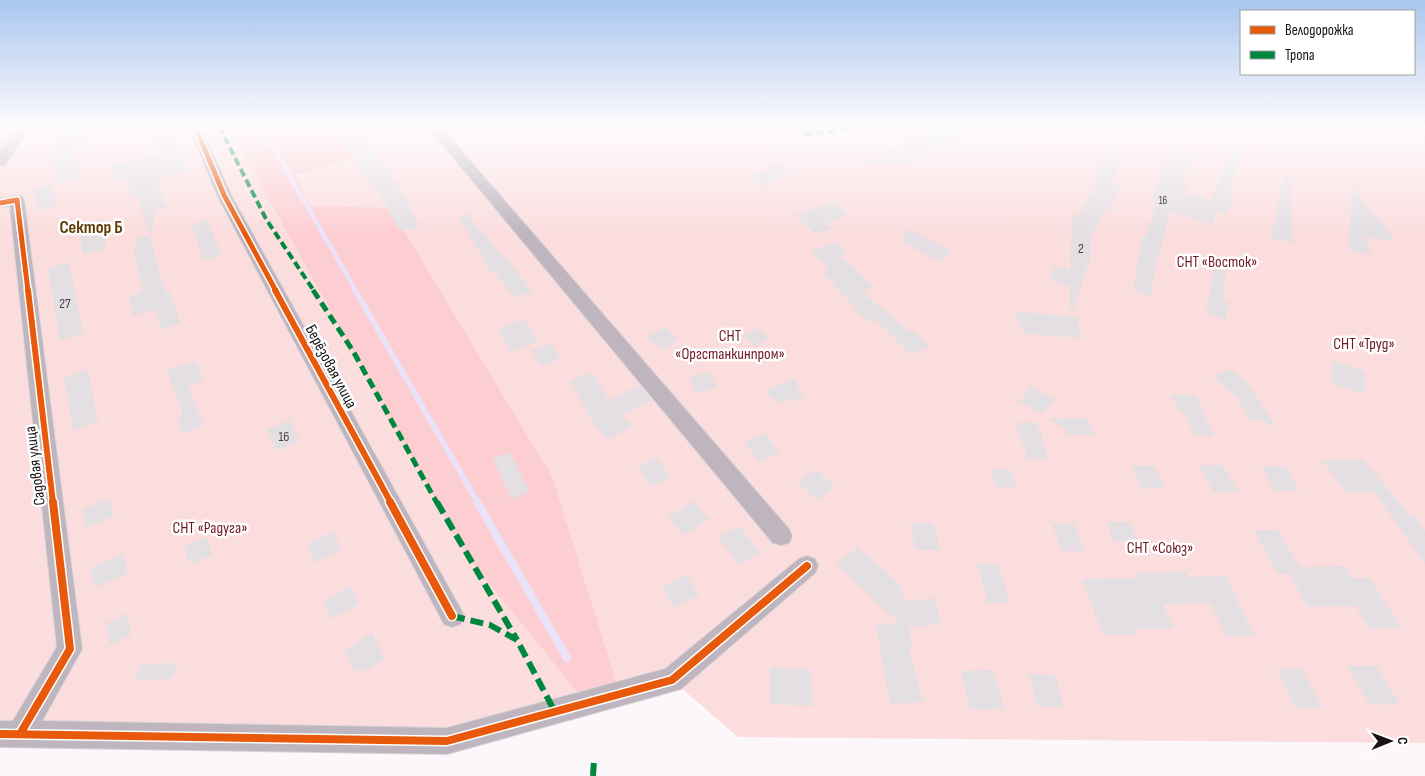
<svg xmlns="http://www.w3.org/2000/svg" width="1425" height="776" font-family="'Sofia Sans Condensed',sans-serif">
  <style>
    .green { fill: #fbddde }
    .forest { fill: #fdced1 }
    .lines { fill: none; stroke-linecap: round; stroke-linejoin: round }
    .stream-far2 { stroke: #ebe1f9; stroke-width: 4.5 }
    .stream-far1 { stroke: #ebe1f9; stroke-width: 5.5 }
    .stream { stroke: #ebe1f9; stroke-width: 8 }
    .building { fill: #e4dfe2 }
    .minor-casing { stroke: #d7d3d5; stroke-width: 2 }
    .minor { fill: #beb5be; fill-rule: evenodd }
    .quiet-far2 { stroke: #00873e; stroke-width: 4; stroke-dasharray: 8 4; stroke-linecap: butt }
    .quiet-far1 { stroke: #00873e; stroke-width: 5; stroke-dasharray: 10 5; stroke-linecap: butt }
    .quiet { stroke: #00873e; stroke-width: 6; stroke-dasharray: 13 6; stroke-linecap: butt }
    .cycleway-far2-casing { stroke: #fff; stroke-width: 8 }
    .cycleway-far1-casing { stroke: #fff; stroke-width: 9 }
    .cycleway-casing { stroke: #fff; stroke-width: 11 }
    .cycleway-far2 { stroke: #e8590c; stroke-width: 5 }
    .cycleway-far1 { stroke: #e8590c; stroke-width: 6 }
    .cycleway { stroke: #e8590c; stroke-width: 8 }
    .labels { text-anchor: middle; stroke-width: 5; stroke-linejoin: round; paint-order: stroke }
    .far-number-label { font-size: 11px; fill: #4a4548 }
    .number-label { font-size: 14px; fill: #4a4548 }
    .park-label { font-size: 16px; fill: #6f1827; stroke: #fff }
    .street-label { font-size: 16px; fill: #171215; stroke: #fff }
    .neighbourhood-label { font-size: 18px; font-weight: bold; fill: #613e09; stroke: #fff }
  </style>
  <rect width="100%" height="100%" fill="#fcf7fa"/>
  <!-- green -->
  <path class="green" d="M0 126H228L465 554 586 703 447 741 0 734Z
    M336 126H1425V743L738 737 672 680 620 694 553 478 310 206 296 177 357 158Z"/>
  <!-- forest -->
  <path class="forest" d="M228 126H336L357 158 296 176 310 206 390 208 553 478 620 694 586 703 465 554Z"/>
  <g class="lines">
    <!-- stream-far2 -->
    <path class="stream-far2" d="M261 126 356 291"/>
    <!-- stream-far1 -->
    <path class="stream-far1" d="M355 290 478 503"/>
    <!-- stream -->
    <path class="stream" d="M477 502 567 658"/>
  </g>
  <!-- building -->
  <path class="building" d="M65 126H78L88 143 72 147 79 177 58 183 48 146 56 144Z
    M938 126H945L967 134 905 166 900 163 863 164Z
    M165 128 173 142 176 141 186 171 157 179 167 208 156 211 150 236 138 197 132 198 127 179 115 181 112 165 160 154 150 132Z
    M363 137 399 187 420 227 400 231 380 193H378L342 143Z
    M1231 148 1240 151 1230 196 1233 197 1227 215 1217 212 1213 225 1170 212 1159 255 1157 254 1151 296 1133 291 1142 236 1146 237 1156 204 1151 202 1171 149 1193 154 1185 175 1186 193 1211 200Z
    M1105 149 1125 154 1112 182 1120 184 1109 211 1105 210 1091 236V255L1073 310 1070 309V287L1049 280 1055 266 1070 270 1072 214 1079 216 1089 194 1093 195Z
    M776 164 791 173 762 187 750 176Z
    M1284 176 1289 177 1293 243 1271 238Z
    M52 183 57 205 38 211 34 188Z
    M1353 187 1375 216H1379L1394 241 1365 237 1371 255 1351 251 1348 242Z
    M833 202 849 215 826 223 832 229 816 234 795 215Z
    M466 213 504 258 506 257 532 291 515 298 493 271 491 272 459 218Z
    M102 219 105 233V249L83 254 78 226Z
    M207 220 222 255 204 260 191 225Z
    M908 229 952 251 939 261 902 242Z
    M149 235 166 294 170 292 180 323 161 330 155 309 133 316 129 297 143 292 134 252 138 237Z
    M836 242 848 253 841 256 874 287 862 292 909 331 912 330 930 347 911 355 876 320 871 323 853 308 855 307 823 274 828 268 810 251Z
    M1216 259 1226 260 1224 301 1229 303 1226 320 1206 313Z
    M69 262 83 333 60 340 48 269Z
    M1014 311 1077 317 1082 338 1024 334Z
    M524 319 538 341 511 352 497 329Z
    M664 327 679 339 662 349 647 338Z
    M756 328 769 338 756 347 742 336Z
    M551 343 560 359 541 366 531 350Z
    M196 361 204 380 188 387 204 425 183 434 177 418 183 416 167 370Z
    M1332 361 1365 371 1364 394 1334 384 1331 377Z
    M88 369 98 421 73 431 64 378Z
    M1230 369 1248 384 1275 424 1271 427 1263 420 1251 421 1236 397 1212 376Z
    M709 372 717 387 696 393 689 377Z
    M593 373 609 400 640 385 652 400 622 416 632 426 608 440 594 425 570 380Z
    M794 379 803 398 776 403 766 391Z
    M1032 387 1055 400 1041 414 1019 401Z
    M1170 395H1195L1205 412H1203L1214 436 1194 435 1184 412H1180Z
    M1087 418 1095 435H1069L1066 429 1049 419Z
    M290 420 300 441 277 451 267 430Z
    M1036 422 1043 438 1041 439 1049 459H1028L1016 425V423Z
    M765 433 780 453 759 462 744 442Z
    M510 452 529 491 511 499 493 459Z
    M656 457 671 477 652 487 637 467Z
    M1363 459 1410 516H1415L1425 530V563L1373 491 1347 493 1322 461Z
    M1199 465H1223L1239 492H1214Z
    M1131 466H1154L1165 488 1141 489Z
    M1261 466 1286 467 1300 491 1274 490Z
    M816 469 835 487 816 500 797 482Z
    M991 469 1011 470 1016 488 996 487Z
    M106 500V502L111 500 114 516 85 528 83 510Z
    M693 501 709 519 683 535 668 517Z
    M1106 522H1129L1138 541 1114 542Z
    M910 523H933L940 550H915Z
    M1074 523 1085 551H1062L1052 524Z
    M739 526 760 553 739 565 718 537Z
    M1253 530H1278L1300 567 1345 566 1352 578H1370L1401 628 1370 629 1355 606 1308 607 1289 574H1278Z
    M333 531 341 549 315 563 307 544Z
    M207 537 212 555 192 564V561L188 563 185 546Z
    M858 547 901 586 904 601 934 598 942 624 909 627 913 648H909L923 702 890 704 876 624H900L836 564Z
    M123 553 128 573 94 588 91 568Z
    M977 564H998L1010 603H988Z
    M1186 572 1188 577 1226 576 1238 599H1236L1255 636 1227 637 1210 603 1163 604 1174 629H1134L1136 634 1103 635 1082 579 1140 578 1138 573Z
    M687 575 699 595 674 608 662 588Z
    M351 586 359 604 331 619 324 601Z
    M128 613 131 635 109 645 107 623Z
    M372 633 385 659 365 672 363 668 356 672 344 651Z
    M179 663 172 679 134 680 142 664Z
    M1347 666H1376L1400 704 1370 705Z
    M770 667 811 670 813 706 770 704Z
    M1301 668 1323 708 1296 709 1276 669Z
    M993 670 1004 709 970 710 961 671Z
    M1029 674 1055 675 1064 707 1037 706Z"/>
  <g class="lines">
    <defs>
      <path id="minor" d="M19 126H31L5 165 0 166V152Z
        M189 126H201L231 195 460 608 464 616 460 624 452 627 444 624 217 195Z
        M427 126H440L789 529 792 536 789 543 781 545 773 543Z
        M17 196 22 197 24 200 82 649 42 721 447 728 665 669 799 559 807 556 815 559 818 566 815 573 681 689 447 754 0 747V721H13L57 647 10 206 0 207V199Z"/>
    </defs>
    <!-- minor casing -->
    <use href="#minor" class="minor-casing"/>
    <!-- minor -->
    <use href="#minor" class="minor"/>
    <!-- quiet-far2 -->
    <path class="quiet-far2" d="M219 126 266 219 314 291
      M804 134 872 126"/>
    <!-- quiet-far1 -->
    <path class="quiet-far1" d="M313 290 353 351 437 503"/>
    <!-- quiet -->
    <path class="quiet" d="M437 502 517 640
      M452 616 490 625 517 640 555 712
      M593 776 594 761"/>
    <defs>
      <path id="cycleway-far2" d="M195 126 224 195 276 291
        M0 203 17 200 28 291"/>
      <path id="cycleway-far1" d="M28 290 53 503
        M275 290 391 503"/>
      <path id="cycleway" d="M390 502 452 616
        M0 734 447 741 672 680 807 566
        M20 734 70 649 53 502"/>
    </defs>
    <!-- cycleway-far2 casing -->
    <use href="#cycleway-far2" class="cycleway-far2-casing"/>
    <!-- cycleway-far1 casing -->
    <use href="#cycleway-far1" class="cycleway-far1-casing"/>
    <!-- cycleway casing -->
    <use href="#cycleway" class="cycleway-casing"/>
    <!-- cycleway-far2 -->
    <use href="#cycleway-far2" class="cycleway-far2"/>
    <!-- cycleway-far1 -->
    <use href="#cycleway-far1" class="cycleway-far1"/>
    <!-- cycleway -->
    <use href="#cycleway" class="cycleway"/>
  </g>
  <!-- sky -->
  <linearGradient id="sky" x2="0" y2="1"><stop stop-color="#a9c6ef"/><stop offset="0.54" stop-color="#fefbfd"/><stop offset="1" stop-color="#fefbfd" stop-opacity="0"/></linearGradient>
  <rect width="1425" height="234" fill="url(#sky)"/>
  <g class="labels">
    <!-- far-number labels -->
    <g class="far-number-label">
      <text x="1163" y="204">16</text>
    </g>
    <!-- number labels -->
    <g class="number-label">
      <text x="1081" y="253">2</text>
      <text x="65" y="308">27</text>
      <text x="284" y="441">16</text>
    </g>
    <!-- park labels -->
    <g class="park-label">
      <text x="1217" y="267">СНТ «Восток»</text>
      <text x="730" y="341">СНТ<tspan x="730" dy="18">«Оргстанкинпром»</tspan></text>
      <text x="1364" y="349">СНТ «Труд»</text>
      <text x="210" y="533">СНТ «Радуга»</text>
      <text x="1160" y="553">СНТ «Союз»</text>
    </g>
    <!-- street labels -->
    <g class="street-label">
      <text transform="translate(332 366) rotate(62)" y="6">Берёзовая улица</text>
      <text transform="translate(34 466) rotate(-97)" y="6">Садовая улица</text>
    </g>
    <!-- neighbourhood labels -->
    <g class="neighbourhood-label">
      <text x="91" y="233">Сектор Б</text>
    </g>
  </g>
  <!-- legend -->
  <rect x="1240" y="10" width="175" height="65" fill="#ffffff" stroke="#a2a0a1"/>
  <rect x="1250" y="26" width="25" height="8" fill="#e8590c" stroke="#a2a0a1"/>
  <text x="1285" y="35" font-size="15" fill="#171215">Велодорожка</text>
  <rect x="1250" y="51" width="25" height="8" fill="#00873e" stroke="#a2a0a1"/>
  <text x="1285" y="60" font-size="15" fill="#171215">Тропа</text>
  <!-- north arrow -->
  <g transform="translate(1390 741) rotate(89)" stroke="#ffffff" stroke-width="4" paint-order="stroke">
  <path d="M0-4L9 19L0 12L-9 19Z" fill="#171215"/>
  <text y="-8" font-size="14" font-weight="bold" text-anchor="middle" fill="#171215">С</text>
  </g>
</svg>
